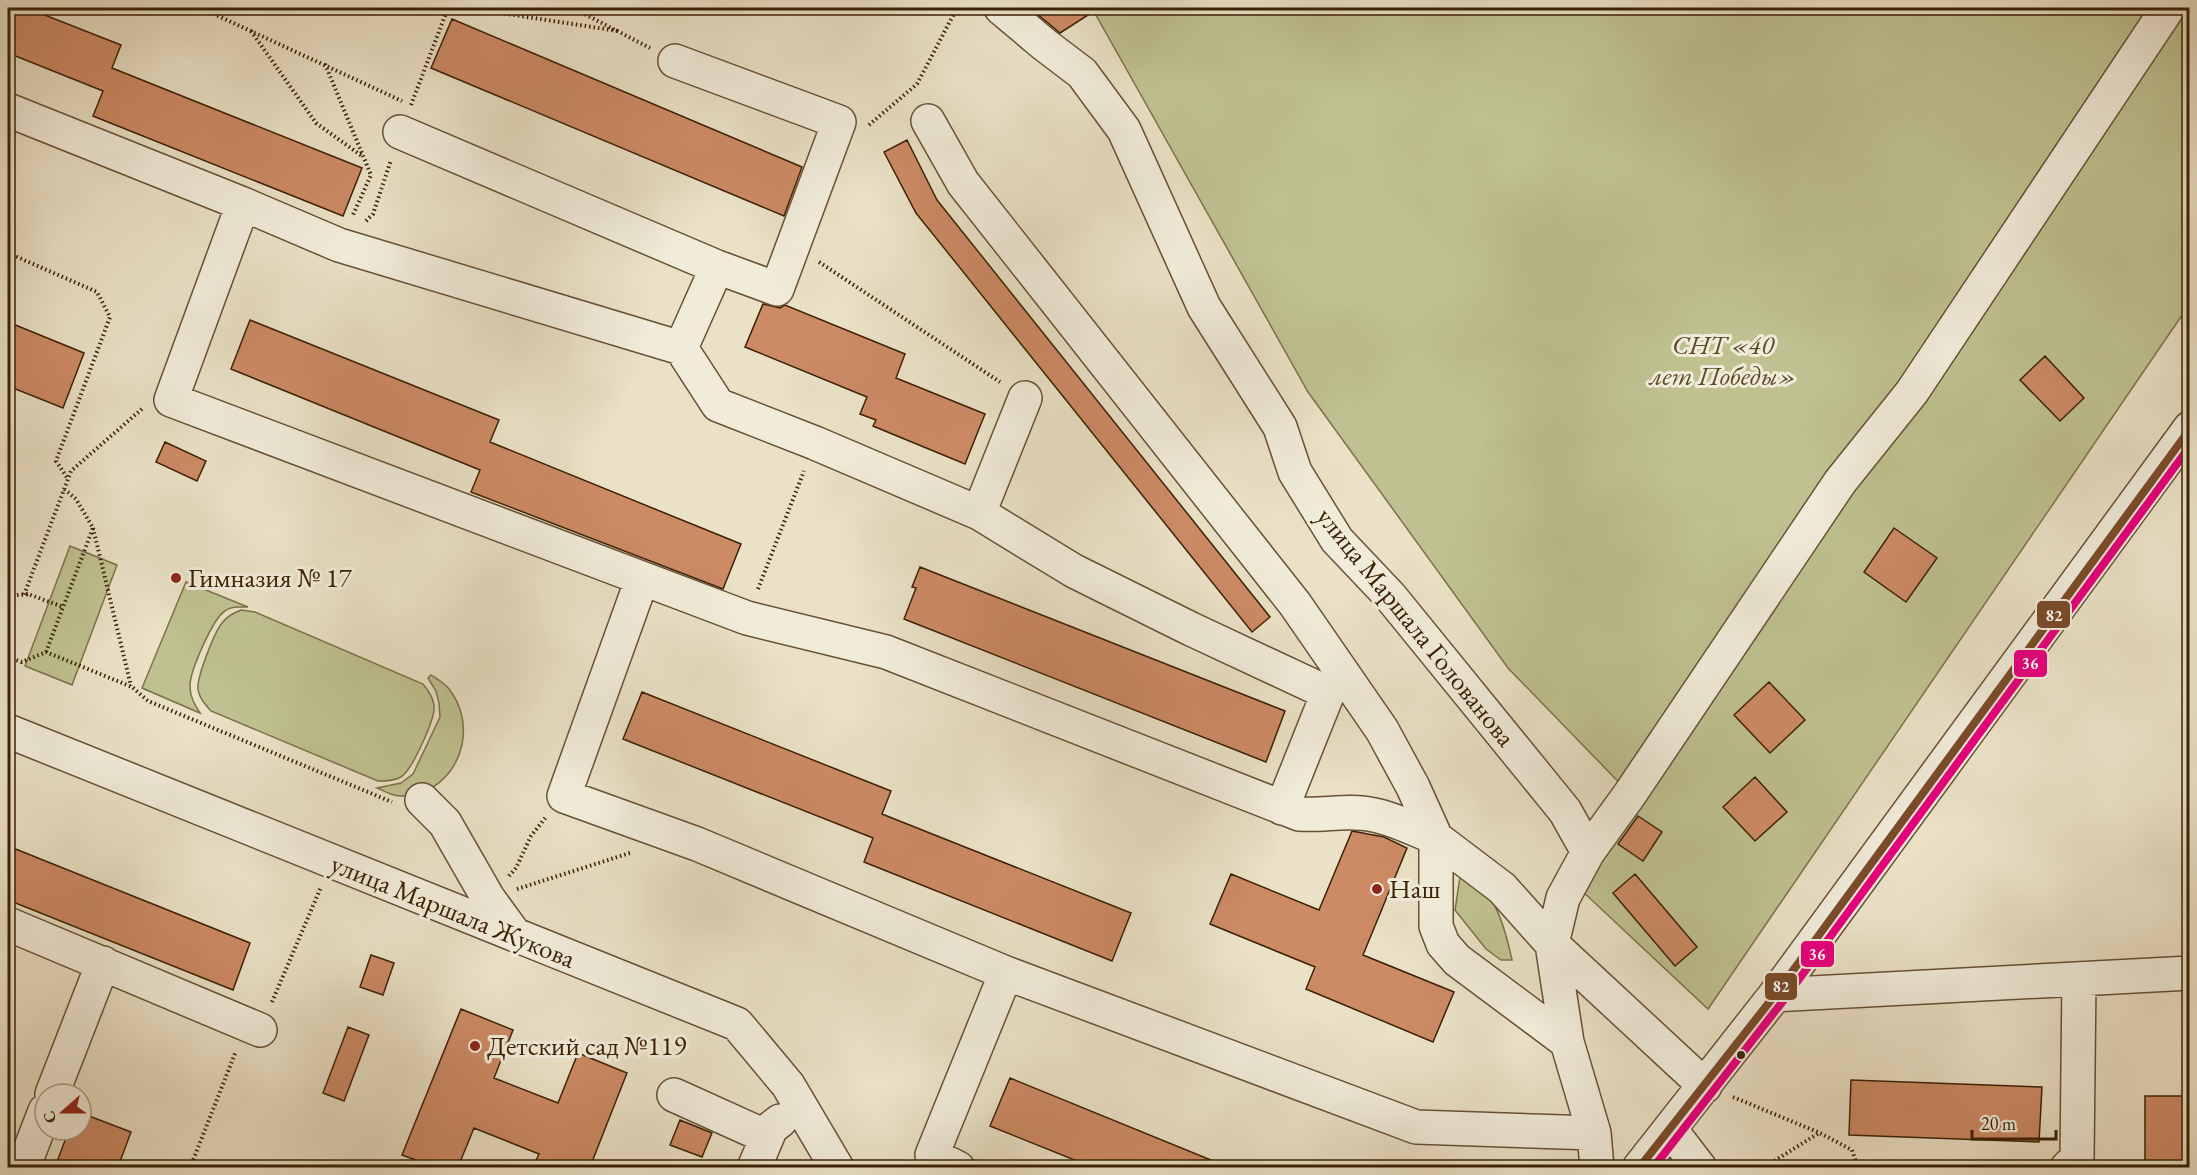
<svg xmlns="http://www.w3.org/2000/svg" width="2197" height="1175" font-family="'EB Garamond',serif">
  <style>
    .green { fill: #bfc190; stroke: #7d714a; stroke-width: 1.5 }
    .building { fill: #cc8a65; stroke: #3b2104; stroke-width: 1.5 }
    .lines { fill: none; stroke-linecap: round; stroke-linejoin: round }
    .minor-casing { stroke: #675134; stroke-width: 36 }
    .path { stroke: #3b2104; stroke-width: 4; stroke-dasharray: 1.5 3; stroke-linecap: butt }
    .minor { stroke: #f1ecda; stroke-width: 33 }
    .bus-1-casing { stroke: #f1ecda; stroke-width: 12 }
    .bus-2-casing { stroke: #f1ecda; stroke-width: 12 }
    .bus-1 { stroke: #7a4b2a; stroke-width: 8 }
    .bus-2 { stroke: #e5007d; stroke-width: 8 }
    .poi-dot { fill: #8f2418; stroke: #f1ecda; stroke-width: 2 }
    .bus-dot { fill: #3b2104; stroke: #f1ecda; stroke-width: 2 }
    .labels { text-anchor: middle; stroke-width: 6; stroke-linejoin: round; paint-order: stroke }
    .park-label { font-size: 27px; font-style: italic; fill: #5c4927; stroke: #f1ecda }
    .poi-label { font-size: 27px; fill: #3b2104; stroke: #f1ecda; text-anchor: start }
    .street-label { font-size: 27px; fill: #3b2104; stroke: #f1ecda }
    .line-badge { stroke: #f1ecda; stroke-width: 2 }
    .badge-label { font-size: 16px; text-anchor: middle; font-weight: bold; fill: #fff }
  </style>
  <rect width="100%" height="100%" fill="#eae1c6"/>
  <filter id="stains"><feTurbulence type="fractalNoise" baseFrequency=".00333" numOctaves="4"/><feColorMatrix values="0 0 0 0 .2 0 0 0 0 .09 0 0 0 0 .02 0 0 0 .5 -.17"/></filter>
  <radialGradient id="worn" r=".72"><stop offset=".6" stop-color="#630" stop-opacity="0"/><stop offset="1" stop-color="#630" stop-opacity=".3"/></radialGradient>
  <!-- green -->
  <path class="green" d="M1092 8H2189V305L1708 1009 1581 890 1637 801 1508 668 1308 392Z
    M70 546 117 565 72 685 25 666Z
    M186 582 248 607C240 607 231 606 225 611 213 618 189 673 190 687 190 697 195 705 200 713L142 688Z
    M241 610 255 612 423 684C428 690 433 697 434 705 436 718 412 770 401 777 394 781 386 781 378 781L211 711C205 704 200 699 198 690 196 679 214 633 222 623 227 616 234 613 241 610Z
    M431 675C437 679 444 683 449 689 475 722 465 772 426 791 417 794 403 798 394 795 388 794 383 790 377 788L401 783 413 774 440 717 439 703 436 691 428 678Z
    M1460 877C1465 879 1470 880 1474 882 1497 894 1507 937 1512 960H1501L1486 949 1455 910Z"/>
  <!-- building -->
  <path class="building" d="M8 8H27L121 45 112 68 362 168 343 216 93 116 103 91 8 53Z
    M1030 8H1099L1060 33Z
    M452 19 802 167 784 216 431 68Z
    M907 140 937 200 1270 617 1252 632 916 213 884 152Z
    M763 304 780 308 785 305 905 354 896 378 985 414 965 464 873 426 876 420 860 414 867 397 745 347Z
    M250 320 499 420 490 442 741 544 723 589 471 492 480 470 231 369Z
    M8 322 84 353 63 408 8 386Z
    M2045 356 2084 398 2060 421 2020 380Z
    M165 442 206 461 197 481 156 462Z
    M1894 528 1937 558 1906 602 1864 572Z
    M920 567 1285 711 1266 762 904 619 916 588 912 587Z
    M1769 682 1805 720 1770 753 1734 715Z
    M642 692 891 791 882 814 1131 913 1112 961 864 862 873 838 623 739Z
    M1755 777 1787 812 1755 841 1723 807Z
    M1638 816 1662 832 1643 861 1618 844Z
    M1352 831 1384 837 1407 848 1363 955 1454 992 1433 1042 1306 989 1315 967 1210 924 1231 874 1319 910Z
    M8 846 250 943 233 990 8 900Z
    M1635 874 1697 947 1675 966 1613 893Z
    M371 955 394 963 383 995 360 987Z
    M461 1009 513 1030 494 1078 558 1103 578 1053 627 1073 590 1167H533L539 1154 474 1128 458 1167H435L402 1155Z
    M348 1027 369 1035 344 1101 323 1093Z
    M1010 1078 1228 1167H1092L990 1126Z
    M1851 1080 2042 1087 2039 1142 1849 1135Z
    M2145 1096H2190V1167H2145Z
    M81 1113 131 1132 118 1167H55L69 1130H81Z
    M680 1120 712 1133 702 1157 670 1145Z"/>
  <g class="lines">
    <defs>
      <path id="minor" d="M1001 8 1045 45 1082 73 1124 130 1204 307 1280 427 1295 472 1337 540 1390 596 1565 811 1588 852 1563 898 1552 944 1567 1042 1594 1133 1597 1168
        M8 110 243 204 339 245 681 348 718 405 815 443 979 513 1074 571 1191 629 1328 693 1282 808
        M928 121 963 183 1295 604 1382 730 1413 787 1436 838 1502 888 1552 944 1705 1086
        M400 132 717 267 777 289 839 122 675 61
        M243 204 171 400 747 618 886 652 1299 814C1324 816 1349 809 1374 815 1395 819 1416 830 1436 838V926L1443 944 1457 960 1567 1042
        M681 348 717 267
        M979 513 1025 398
        M642 579 564 796 697 844 1006 973 1416 1127 1594 1133
        M8 731 737 1024 788 1085 837 1168
        M422 800 445 823 488 898 515 935
        M1588 852 1630 794 1840 482 1912 392 2168 8
        M8 924 260 1030
        M1775 995 2190 973
        M52 1094 103 963
        M674 1095 767 1137
        M1670 1129 1700 1168
        M23 1168 45 1111
        M754 1168 771 1128 780 1121
        M958 1168 932 1155 1006 973
        M1639 1168 1775 995 2190 428
        M2067 1168 2077 1158 2079 979"/>
    </defs>
    <!-- minor casing -->
    <use href="#minor" class="minor-casing"/>
    <!-- path -->
    <path class="path" d="M201 8 402 101
      M469 8 618 31
      M573 8 650 48
      M251 31 316 123 362 156
      M325 64 371 175 352 217
      M411 105 448 8
      M869 125 917 84 957 8
      M366 221 373 214 391 160
      M8 253 97 292 110 317 56 461 68 479
      M819 262 1000 382
      M93 528 131 686
      M758 589 804 471
      M28 594 24 595 71 471 143 408
      M8 596 28 594 63 607
      M46 652 93 528 76 499 64 489
      M8 657 22 662 46 652 132 687 148 701 392 802
      M509 876 516 868 531 836 546 817
      M517 889 630 853
      M272 1002 321 887
      M1733 1097 1820 1133 1852 1150 1858 1168
      M190 1168 236 1051
      M1763 1168 1819 1133"/>
    <!-- minor -->
    <use href="#minor" class="minor"/>
    <defs>
      <path id="bus-1" d="M1639 1168 1775 995 2190 429"/>
      <path id="bus-2" d="M1653 1168 1783 1001 2190 446"/>
    </defs>
    <!-- bus-1 casing -->
    <use href="#bus-1" class="bus-1-casing"/>
    <!-- bus-2 casing -->
    <use href="#bus-2" class="bus-2-casing"/>
    <!-- bus-1 -->
    <use href="#bus-1" class="bus-1"/>
    <!-- bus-2 -->
    <use href="#bus-2" class="bus-2"/>
  </g>
  <!-- markers -->
  <g class="poi-dot">
    <circle cx="176" cy="578" r="6"/>
    <circle cx="1377" cy="889" r="6"/>
    <circle cx="475" cy="1046" r="6"/>
  </g>
  <circle class="bus-dot" cx="1741" cy="1055" r="5"/>
  <g class="labels">
    <!-- park labels -->
    <g class="park-label">
      <text x="1723" y="354">СНТ «40<tspan x="1723" dy="31">лет Победы»</tspan></text>
    </g>
    <!-- poi labels -->
    <g class="poi-label">
      <text x="188" y="587">Гимназия № 17</text>
      <text x="1389" y="898">Наш</text>
      <text x="487" y="1055">Детский сад №119</text>
    </g>
    <!-- street labels -->
    <g class="street-label">
      <text transform="translate(1416 627) rotate(51)" y="9">улица Маршала Голованова</text>
      <text transform="translate(453 911) rotate(22)" y="9">улица Маршала Жукова</text>
    </g>
  </g>
  <g class="line-badge">
    <rect x="2036" y="600" width="35" height="29" rx="6" fill="#7a4b2a"/>
    <rect x="2013" y="649" width="35" height="29" rx="6" fill="#e5007d"/>
    <rect x="1800" y="940" width="35" height="28" rx="6" fill="#e5007d"/>
    <rect x="1764" y="972" width="34" height="29" rx="6" fill="#7a4b2a"/>
  </g>
  <g class="badge-label">
    <text x="2054" y="621">82</text>
    <text x="2030" y="669">36</text>
    <text x="1817" y="960">36</text>
    <text x="1781" y="992">82</text>
  </g>
  <!-- margin -->
  <rect width="2197" height="1175" fill="none" stroke="#eae1c6" stroke-width="30"/>
  <rect x="9" y="9" width="2179" height="1157" fill="none" stroke="#3b2104" stroke-width="3"/>
  <rect x="15" y="15" width="2167" height="1145" fill="none" stroke="#3b2104" stroke-width="1.5"/>
  <!-- north arrow -->
  <g transform="translate(63 1112) rotate(249)"><circle r="28" fill="#f1ecda" stroke="#a89b84" stroke-width="1.5"/>
  <path d="M0-4.5L10 22L0 15L-10 22Z" fill="#8f2418"/>
  <text y="-9" font-size="16" font-weight="bold" text-anchor="middle" fill="#3b2104">С</text>
  </g>
  <!-- scale -->
  <path d="M1972 1130v9h84v-9" fill="none" stroke="#3b2104" stroke-width="3"/>
  <text x="1981" y="1130" font-size="18" fill="#3b2104" stroke="#f1ecda" stroke-width="4.5" paint-order="stroke">20 m</text>
  <rect width="100%" height="100%" filter="url(#stains)"/>
  <rect width="100%" height="100%" fill="url(#worn)"/>
</svg>
